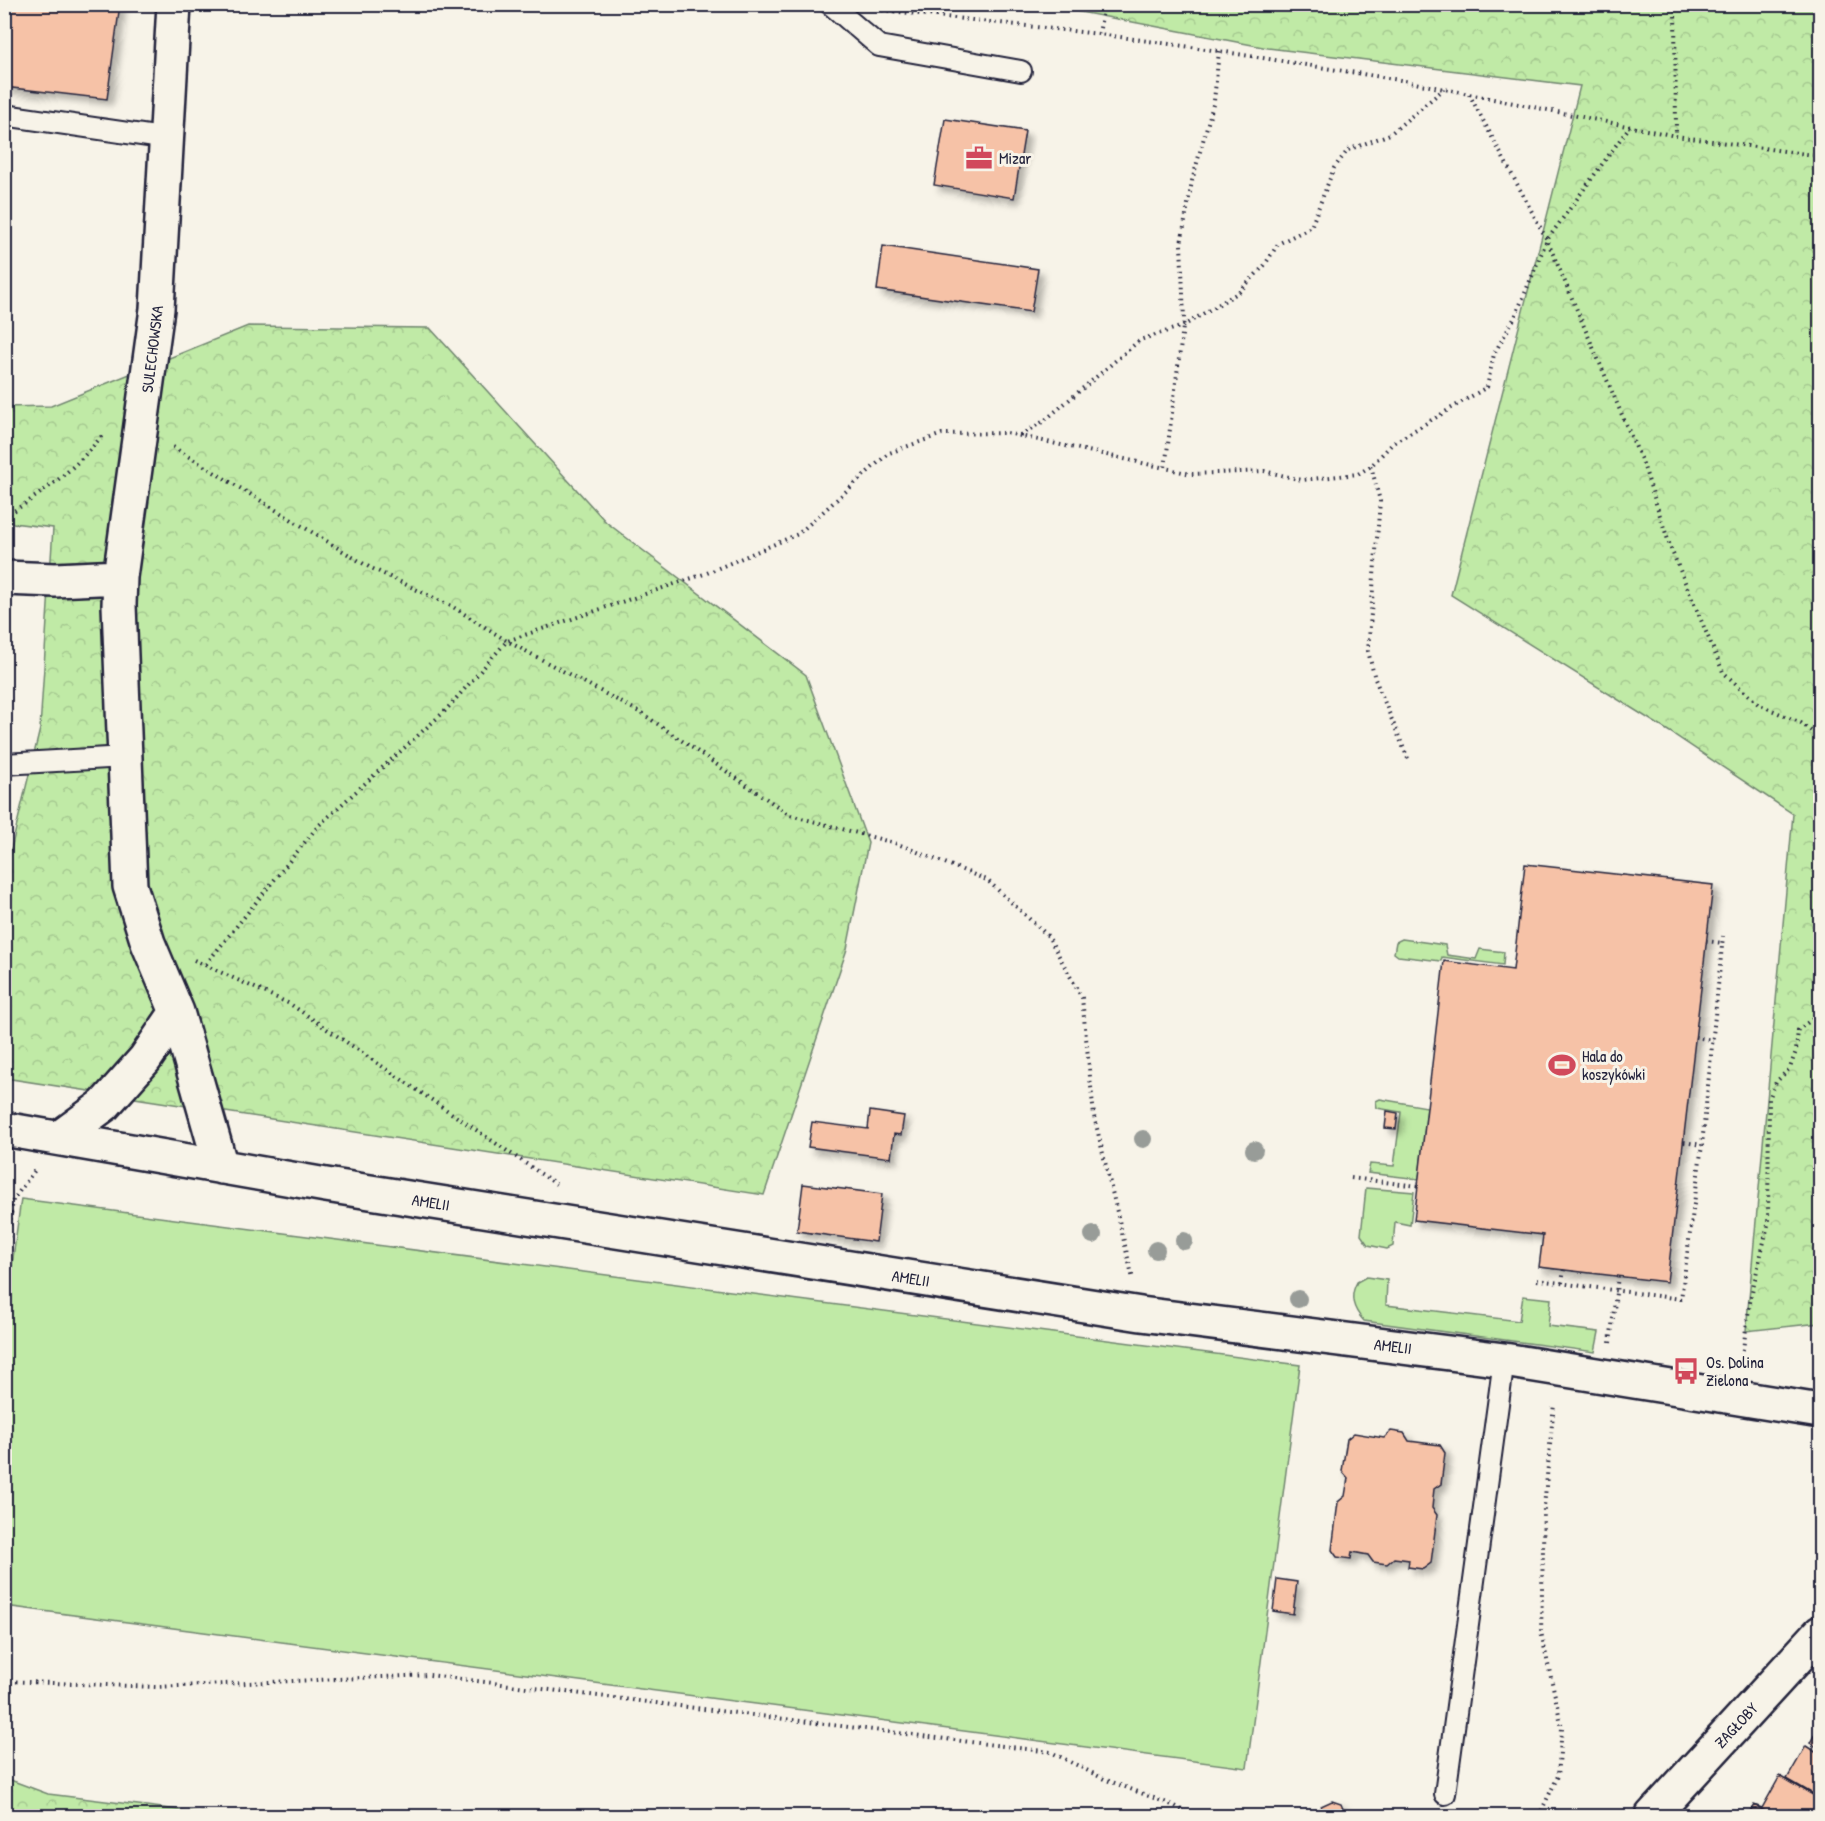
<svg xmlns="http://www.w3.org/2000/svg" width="1825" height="1821" font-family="'Patrick Hand',sans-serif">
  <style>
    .grass { fill: #c0eaa6; stroke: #718670; stroke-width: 1.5 }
    .forest { fill: url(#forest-crowns); stroke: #718670; stroke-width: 1.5 }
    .building { fill: #f6c2a7; stroke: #22223b; stroke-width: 1.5; filter: url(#shadow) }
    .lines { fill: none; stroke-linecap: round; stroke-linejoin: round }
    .service-casing { stroke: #22223b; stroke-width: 24 }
    .minor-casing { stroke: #22223b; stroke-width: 38 }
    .path { stroke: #22223b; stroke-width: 4; stroke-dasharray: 1.5 4.5; stroke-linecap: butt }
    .service { stroke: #f7f3e8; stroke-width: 20 }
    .minor { stroke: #f7f3e8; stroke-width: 33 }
    .tree { fill: #989c98 }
    .labels { text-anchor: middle; stroke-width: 6; stroke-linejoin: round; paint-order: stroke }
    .poi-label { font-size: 16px; fill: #22223b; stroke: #f7f3e8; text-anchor: start }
    .street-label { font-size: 16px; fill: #22223b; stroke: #f7f3e8 }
  </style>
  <defs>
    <pattern id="forest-crowns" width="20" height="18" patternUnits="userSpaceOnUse" patternTransform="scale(1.5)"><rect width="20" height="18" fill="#c0eaa6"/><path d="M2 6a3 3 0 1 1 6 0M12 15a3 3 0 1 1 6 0" fill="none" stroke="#a5c890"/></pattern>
    <filter id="shadow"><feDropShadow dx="5.5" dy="5.5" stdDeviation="3" flood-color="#0004"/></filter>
  </defs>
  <rect width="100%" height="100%" fill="#f7f3e8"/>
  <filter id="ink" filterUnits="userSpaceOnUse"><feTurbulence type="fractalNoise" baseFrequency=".0167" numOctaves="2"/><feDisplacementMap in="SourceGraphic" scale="12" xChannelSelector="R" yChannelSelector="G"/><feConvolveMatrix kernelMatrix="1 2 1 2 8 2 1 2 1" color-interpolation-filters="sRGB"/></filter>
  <g filter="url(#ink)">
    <!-- grass -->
    <path class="grass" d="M1402 939 1445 945 1447 955 1476 959 1480 949 1504 952 1503 965 1442 957 1441 961 1398 956 1394 953 1396 942Z
      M1380 1099 1427 1107 1419 1179 1368 1173 1370 1164 1394 1166 1401 1112 1377 1108 1376 1101Z
      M1366 1188 1414 1192 1410 1225 1395 1222 1393 1246 1387 1249 1368 1245 1361 1235Z
      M21 1199 1300 1365 1247 1768 5 1606 4 1324Z
      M1366 1277 1387 1280 1386 1305 1519 1321 1523 1296 1551 1299 1548 1326 1599 1332 1595 1352 1364 1321C1353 1309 1349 1297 1357 1282Z"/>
    <!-- forest -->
    <path class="forest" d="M1044 5H1820V1323L1746 1331 1793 814 1670 732 1451 595 1580 86 1268 48Z
      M248 326 430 328 606 522 806 675 868 843 847 949 764 1195 5 1078V874L40 729 53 528 5 522 4 407 51 406Z
      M5 1778 48 1794 228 1816H5Z"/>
    <!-- building -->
    <path class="building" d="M4 4H120L107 99 4 87Z
      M945 119 1025 131 1014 198 934 185Z
      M883 246 1038 269 1031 312 877 290Z
      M1525 864 1713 885 1667 1282 1539 1267 1543 1235 1414 1220 1444 961 1513 970Z
      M870 1111 904 1116 901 1135 894 1134 891 1158 808 1147 812 1122 868 1129Z
      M1387 1111 1398 1113 1396 1129 1385 1128Z
      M803 1184 882 1194 876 1242 797 1231Z
      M1391 1431 1404 1433 1409 1441 1440 1445 1445 1453 1441 1484 1434 1489 1432 1508 1437 1515 1431 1563 1423 1569 1408 1567 1409 1560 1394 1558 1387 1564 1373 1562 1368 1555 1352 1552 1351 1559 1337 1557 1332 1550 1338 1502 1345 1496 1348 1478 1342 1471 1347 1439 1354 1433 1384 1438Z
      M1277 1579 1297 1582 1293 1614 1273 1611Z
      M1820 1725V1749L1810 1743Z
      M1806 1746 1820 1755V1798L1787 1779Z
      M1780 1776 1820 1799V1816H1774L1754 1805 1762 1808Z
      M1332 1801 1341 1804 1346 1816H1319L1321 1806Z
      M1754 1805 1774 1816H1747Z"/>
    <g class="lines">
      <defs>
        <path id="service" d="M830 4 879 46 1021 71
          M4 115 169 139
          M4 764 125 757
          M1445 1794 1504 1360"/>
        <path id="minor" d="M4 578 55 580 120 577 157 309 174 4
          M177 1012 221 1167
          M4 1129 326 1185 1141 1314 1504 1360 1820 1411
          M59 1138 104 1105 145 1059 177 1012 148 943 130 886 119 605 120 577
          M1652 1816 1820 1633"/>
      </defs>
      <!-- service casing -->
      <use href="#service" class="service-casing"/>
      <!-- minor casing -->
      <use href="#minor" class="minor-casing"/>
      <!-- path -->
      <path class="path" d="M1675 4 1676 136
        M882 10 1099 34 1219 51 1400 80 1676 136 1820 156
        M1099 34 1104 4
        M1219 51 1214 101 1192 181 1181 244 1184 319 1165 468 1191 474 1264 471 1302 480 1358 474 1371 466 1393 443 1487 387 1494 354 1515 317 1547 240 1630 126
        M1469 94 1547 240 1643 464 1671 549 1723 672 1758 704 1801 723 1820 738
        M1020 435 1044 421 1140 340 1183 326 1239 292 1264 266 1278 244 1311 227 1334 168 1348 150 1390 134 1444 89
        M173 447 369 567 453 607 507 641 643 714 790 815 898 844 987 880 1048 936 1082 998 1094 1116 1133 1279
        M1371 466 1380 501 1368 651 1375 679 1409 761
        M4 517C43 493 76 469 104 433
        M1706 941 1723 943
        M194 960 290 1004 556 1184
        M206 964 318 826 445 711 507 641 707 573 798 534 889 453 942 434 1007 433 1165 468
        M1695 1037 1713 1040
        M1684 1142 1702 1145
        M1351 1178 1418 1186
        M4 1267 13 1200 35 1170
        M1537 1280 1681 1299 1702 1145 1723 936
        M1562 1283 1564 1269
        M1610 1343 1618 1276
        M1741 1362 1751 1296 1768 1225 1769 1099 1776 1082 1790 1068 1796 1051 1798 1030 1820 1013
        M4 1681 156 1687 429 1675 1051 1752 1104 1779 1175 1806 1192 1816
        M1539 1816 1558 1776 1562 1728 1541 1632 1544 1507 1554 1404"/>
      <!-- service -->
      <use href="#service" class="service"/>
      <!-- minor -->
      <use href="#minor" class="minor"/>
    </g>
    <!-- trees -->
    <g class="tree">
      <circle cx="1143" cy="1139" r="9"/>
      <circle cx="1254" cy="1150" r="9"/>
      <circle cx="1093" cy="1235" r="9"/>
      <circle cx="1184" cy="1241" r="9"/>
      <circle cx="1156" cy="1250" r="9"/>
      <circle cx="1298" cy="1299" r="9"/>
    </g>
  </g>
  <!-- icons -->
  <defs>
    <symbol id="office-bare" viewBox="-9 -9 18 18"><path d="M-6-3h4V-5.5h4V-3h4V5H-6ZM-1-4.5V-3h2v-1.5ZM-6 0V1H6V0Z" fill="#d1495b" stroke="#f7f3e8" stroke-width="2.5" paint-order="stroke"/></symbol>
    <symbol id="stadium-bare" viewBox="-9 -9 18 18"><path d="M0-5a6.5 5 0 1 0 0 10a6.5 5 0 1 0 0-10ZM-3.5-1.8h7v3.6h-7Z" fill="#d1495b" stroke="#f7f3e8" stroke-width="2.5" paint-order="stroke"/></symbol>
    <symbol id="bus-bare" viewBox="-9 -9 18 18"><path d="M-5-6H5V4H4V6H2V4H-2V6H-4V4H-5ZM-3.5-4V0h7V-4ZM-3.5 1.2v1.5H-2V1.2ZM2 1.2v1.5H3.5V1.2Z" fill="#d1495b" stroke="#f7f3e8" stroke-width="2.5" paint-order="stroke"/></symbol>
  </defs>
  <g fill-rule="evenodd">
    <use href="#office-bare" x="960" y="139" width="38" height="38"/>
    <use href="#stadium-bare" x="1543" y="1046" width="38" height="38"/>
    <use href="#bus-bare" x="1667" y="1352" width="38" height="38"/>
  </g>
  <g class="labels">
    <!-- poi labels -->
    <g class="poi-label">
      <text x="999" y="164">Mizar</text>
      <text x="1582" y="1062">Hala do<tspan x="1582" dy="18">koszykówki</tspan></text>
      <text x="1706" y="1368">Os. Dolina<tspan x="1706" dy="18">Zielona</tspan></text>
    </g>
    <!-- street labels -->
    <g class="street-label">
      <text transform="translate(152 349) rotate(-83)" y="6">SULECHOWSKA</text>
      <text transform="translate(431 1202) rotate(9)" y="6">AMELII</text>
      <text transform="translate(911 1278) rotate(9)" y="6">AMELII</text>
      <text transform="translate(1393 1346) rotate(7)" y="6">AMELII</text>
      <text transform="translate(1736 1725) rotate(-47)" y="6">ZAGŁOBY</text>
    </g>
  </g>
  <!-- margin -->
  <rect width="1825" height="1821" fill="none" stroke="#f7f3e8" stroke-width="24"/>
  <rect x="12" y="12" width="1801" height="1797" fill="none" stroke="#22223b" stroke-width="2" filter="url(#ink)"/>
</svg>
